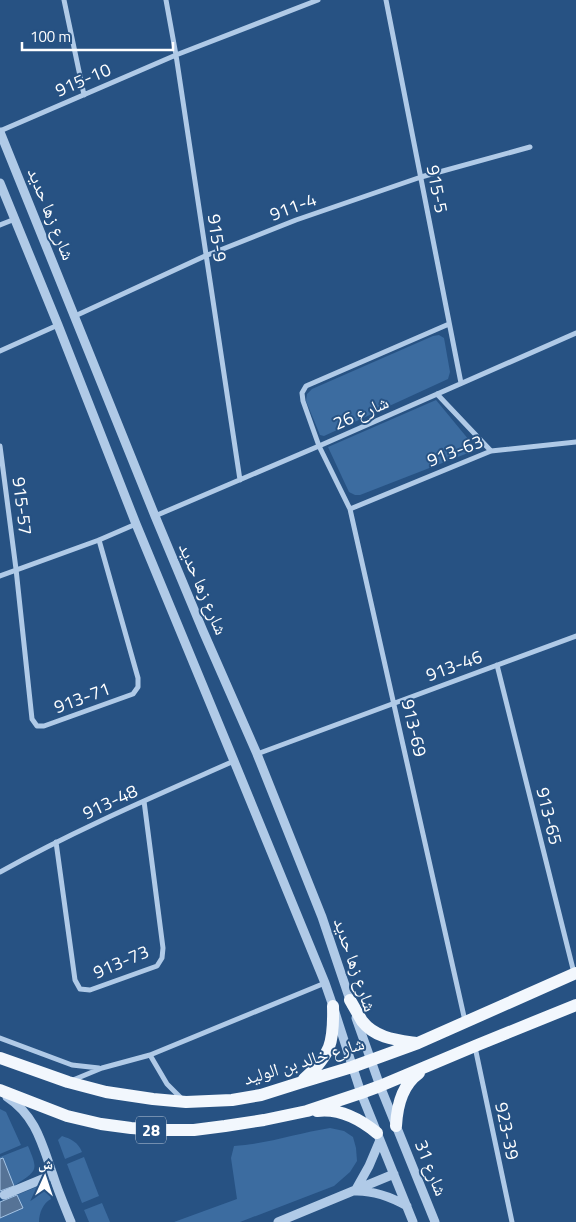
<svg xmlns="http://www.w3.org/2000/svg" width="576" height="1222" font-family="'Titillium Web','Noto Naskh Arabic',sans-serif">
  <style>
    .green { fill: #3c6ca0 }
    .water { fill: #567396; stroke: #a5c5e7 }
    .lines { fill: none; stroke-linecap: round; stroke-linejoin: round }
    .minor { stroke: #b0cae7; stroke-width: 5 }
    .tertiary { stroke: #b0cae7; stroke-width: 9 }
    .primary { stroke: #f2f7fd; stroke-width: 12 }
    .labels { text-anchor: middle; stroke-width: 4; stroke-linejoin: round; paint-order: stroke }
    .shield { fill: #275283; stroke: #becbda; stroke-width: 1 }
    .shield-label { font-size: 16px; font-weight: bold; fill: #fff }
    .street-label { font-size: 18px; fill: #fff; stroke: #275283 }
  </style>
  <rect width="100%" height="100%" fill="#275283"/>
  <!-- green -->
  <path class="green" d="M439 335 444 338 450 372 448 379 324 436 320 435 306 401 307 394 312 389 433 336Z
    M436 400 469 440 470 447 468 453 360 495H355L349 492 328 447Z
    M0 1109 6 1112 21 1145 0 1154Z
    M330 1128 344 1131 353 1137 356 1148 357 1161 350 1172 334 1186 240 1222H174L237 1199 231 1158 234 1146C267 1144 298 1133 330 1128Z
    M62 1136C71 1139 78 1142 82 1152L65 1159 58 1140Z
    M28 1146C39 1172 37 1170 14 1186L3 1158 0 1159V1157Z
    M84 1157 99 1196 82 1203 67 1164Z
    M46 1183 51 1199C43 1203 39 1213 39 1222H0V1218L23 1208 17 1195Z
    M102 1203 110 1222H89L84 1210Z"/>
  <!-- water -->
  <path class="water" d="M3 1158 14 1186 0 1191V1159Z
    M17 1195 23 1208 0 1218V1202Z"/>
  <g class="lines">
    <!-- minor -->
    <path class="minor" d="M64 0 84 95
      M166 0 176 55 240 480
      M386 0 461 383
      M0 131 176 55 318 0
      M0 225 15 219
      M75 316 205 256 296 220 421 177 530 147
      M449 324 306 386 302 393 303 401 319 446 350 509 465 1021
      M0 351 58 325
      M437 394 491 451
      M0 446 16 569 32 719 37 726H44L133 694 138 687V678L99 540
      M350 509 491 451 576 442
      M155 516 319 446 576 333
      M0 576 99 540 136 524
      M497 665 574 973
      M257 754 576 636
      M56 842 75 980 80 989 90 990 157 966 162 958 163 948 144 801
      M0 872C75 830 155 796 234 761
      M0 1038 72 1065 99 1068
      M475 1047 512 1222
      M150 1055 167 1084 182 1099
      M73 1080 102 1068 150 1055 325 983"/>
    <!-- tertiary -->
    <path class="tertiary" d="M0 132 155 516 203 631 257 754 322 917 352 1006
      M0 183 58 325 136 524 234 761 325 983 333 1006 361 1093 413 1222
      M356 1018 380 1086 435 1222
      M7 1097C36 1116 42 1144 53 1175 58 1191 65 1207 71 1222
      M355 1191 369 1166 380 1140
      M357 1191C375 1191 391 1197 407 1206
      M4 1195 52 1175
      M278 1222 394 1174"/>
    <!-- primary -->
    <path class="primary" d="M350 1000C354 1007 358 1014 362 1021 375 1038 396 1040 416 1043
      M0 1058 68 1082 106 1092 153 1099 186 1102 232 1100 261 1095 299 1083 352 1067 418 1043 576 973
      M304 1079C331 1055 334 1042 333 1006
      M0 1090 67 1116 101 1124 131 1128 160 1130H194L225 1126 264 1120 307 1111 361 1093 380 1086 475 1046 576 1005
      M317 1111C340 1108 360 1119 377 1133
      M396 1126C397 1106 402 1085 419 1073"/>
  </g>
  <g class="labels">
    <!-- shield labels -->
    <rect class="shield" x="136" y="1116.5" width="30" height="27" rx="4"/>
    <g class="shield-label">
      <text x="151" y="1136">28</text>
    </g>
    <!-- street labels -->
    <g class="street-label">
      <text transform="translate(83 80) rotate(-23)" y="6">915-10</text>
      <text transform="translate(437 189) rotate(79)" y="6">915-5</text>
      <text transform="translate(293 207) rotate(-20)" y="6">911-4</text>
      <text transform="translate(51 214) rotate(68)" y="6">شارع زها حديد</text>
      <text transform="translate(217 238) rotate(82)" y="6">915-9</text>
      <text transform="translate(361 413) rotate(-24)" y="6">شارع 26</text>
      <text transform="translate(455 451) rotate(-21)" y="6">913-63</text>
      <text transform="translate(22 506) rotate(83)" y="6">915-57</text>
      <text transform="translate(203 589) rotate(67)" y="6">شارع زها حديد</text>
      <text transform="translate(454 666) rotate(-20)" y="6">913-46</text>
      <text transform="translate(82 698) rotate(-20)" y="6">913-71</text>
      <text transform="translate(414 728) rotate(77)" y="6">913-69</text>
      <text transform="translate(110 802) rotate(-25)" y="6">913-48</text>
      <text transform="translate(549 816) rotate(76)" y="6">913-65</text>
      <text transform="translate(121 962) rotate(-23)" y="6">913-73</text>
      <text transform="translate(355 965) rotate(71)" y="6">شارع زها حديد</text>
      <text transform="translate(304 1061) rotate(-17)" y="6">شارع خالد بن الوليد</text>
      <text transform="translate(507 1131) rotate(78)" y="6">923-39</text>
      <text transform="translate(431 1168) rotate(68)" y="6">شارع 31</text>
    </g>
  </g>
  <!-- north arrow -->
  <g transform="translate(45 1177) rotate(3)" stroke="#275283" stroke-width="4" paint-order="stroke">
  <path d="M0-4L9 19L0 12L-9 19Z" fill="#ffffff"/>
  <text y="-8" font-size="14" font-weight="bold" text-anchor="middle" fill="#ffffff">ش</text>
  </g>
  <!-- scale -->
  <path d="M22 42v8h151v-8" fill="none" stroke="#ffffff" stroke-width="2.5"/>
  <text x="30" y="42" font-size="15" fill="#ffffff" stroke="#275283" stroke-width="4" paint-order="stroke">100 m</text>
</svg>
